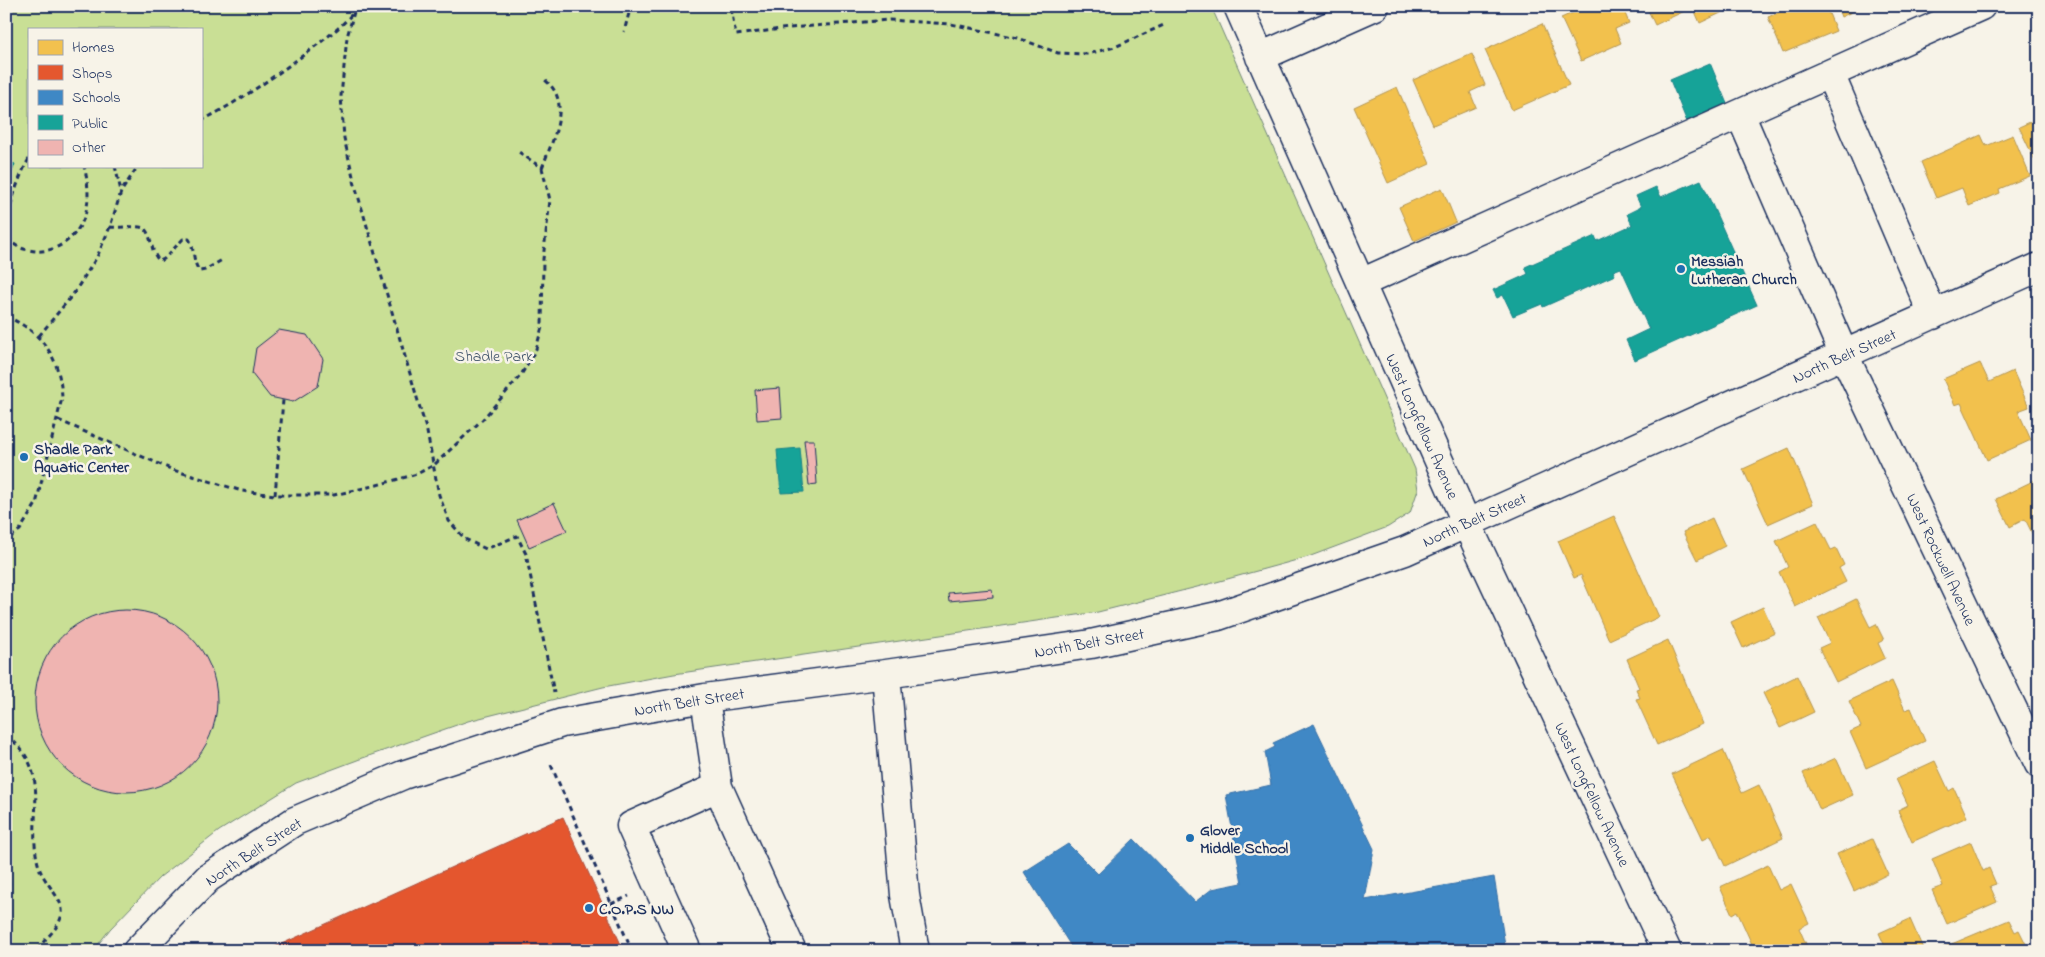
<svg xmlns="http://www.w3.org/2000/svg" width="2045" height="957" font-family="'Indie Flower',sans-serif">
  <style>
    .green { fill: #c9df95; stroke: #72877a; fill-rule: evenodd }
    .homes { fill: #f2c14e; stroke: #b29553 }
    .shops { fill: #e4572e; stroke: #a84b3c }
    .schools { fill: #3f88c5; stroke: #346da6 }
    .public { fill: #17a398; stroke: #188087 }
    .building { fill: #efb4b1; stroke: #1b2f5e }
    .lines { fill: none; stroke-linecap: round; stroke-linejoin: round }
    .minor-casing { stroke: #1b2f5e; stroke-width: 31 }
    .path { stroke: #1b2f5e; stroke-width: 3; stroke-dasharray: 5 4; stroke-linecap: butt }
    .minor { stroke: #f7f3e8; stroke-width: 28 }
    .poi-dot { fill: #1f6fb2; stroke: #f7f3e8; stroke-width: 2 }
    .labels { text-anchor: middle; stroke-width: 5; stroke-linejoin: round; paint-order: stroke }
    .poi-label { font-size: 16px; font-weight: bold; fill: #1b2f5e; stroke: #f7f3e8; text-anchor: start }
    .park-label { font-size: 16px; fill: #3e5269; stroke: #f7f3e8 }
    .street-label { font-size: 16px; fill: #1b2f5e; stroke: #f7f3e8 }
  </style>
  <rect width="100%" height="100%" fill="#f7f3e8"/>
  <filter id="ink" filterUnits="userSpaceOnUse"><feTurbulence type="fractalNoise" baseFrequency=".02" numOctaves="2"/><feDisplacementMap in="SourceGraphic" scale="10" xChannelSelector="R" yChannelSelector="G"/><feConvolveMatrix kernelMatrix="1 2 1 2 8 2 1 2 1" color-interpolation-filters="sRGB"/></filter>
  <g filter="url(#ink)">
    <!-- green -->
    <path class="green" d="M6 6H1211L1415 469 1418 490 1410 513 1388 527 1308 557 1209 584 1098 612 674 674 603 687 468 721 360 759 296 783 219 831 160 877 110 929 93 951H6ZM29 29H201V166H29Z"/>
    <!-- homes -->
    <path class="homes" d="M1588 6H1622L1629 23 1615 29 1621 43 1581 61 1561 18Z
      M1646 6H1723L1725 11 1700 23 1693 7 1655 25Z
      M1793 6H1826L1836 31 1783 53 1768 17Z
      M1837 6H1864L1841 17Z
      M1542 24 1569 85 1512 110 1485 50Z
      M1472 54 1485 85 1470 92 1476 107 1433 125 1413 80Z
      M1397 87 1430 164 1388 183 1354 107Z
      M2039 118V169L2019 127Z
      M1981 135 1986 146 2013 135 2030 176 1999 189 2000 193 1969 206 1962 188 1936 198 1921 162Z
      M1442 188 1456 222 1414 241 1399 207Z
      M1980 363 1989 382 2013 371 2029 407 2018 411 2031 440 1987 460 1961 403 1955 405 1943 379Z
      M1789 448 1813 504 1768 524 1743 469Z
      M2039 478V547L2025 519 2010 527 1996 499Z
      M1614 516 1659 617 1609 640 1581 575 1574 578 1558 541Z
      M1712 518 1725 546 1697 560 1683 532Z
      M1817 522 1831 550 1836 548 1844 565 1839 568 1846 582 1795 607 1779 572 1788 567 1776 541Z
      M1856 599 1870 627 1876 624 1884 640 1878 643 1885 658 1836 682 1819 648 1830 643 1818 618Z
      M1763 607 1775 633 1743 648 1731 622Z
      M1668 640 1703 724 1657 745 1636 699 1640 698 1636 689 1639 688 1627 659Z
      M1797 676 1814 712 1780 728 1763 693Z
      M1892 681 1905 710 1911 708 1925 741 1866 768 1850 732 1861 727 1849 701Z
      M1723 750 1742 793 1759 785 1783 838 1725 866 1711 835 1703 839 1672 774Z
      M1836 758 1853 795 1820 810 1803 773Z
      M1935 761 1949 791 1954 788 1967 817 1912 842 1898 810 1908 805 1896 779Z
      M1872 839 1888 874 1854 891 1837 854Z
      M1971 842 1983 871 1989 868 1996 884 1990 886 1997 902 1947 924 1932 890 1943 886 1932 859Z
      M1768 865 1779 890 1791 884 1809 923 1799 928 1809 951H1755L1737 911 1732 914 1720 887Z
      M1910 919 1924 951H1887L1879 933Z
      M2009 920 2015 932 2019 930 2029 950 1944 951 1942 948Z"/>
    <!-- shops -->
    <path class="shops" d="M563 817 624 951H266Z"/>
    <!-- schools -->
    <path class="schools" d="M1314 724 1374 849 1365 900 1494 877 1506 951H1074L1024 872 1068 844 1098 874 1134 839 1195 902 1212 889 1242 883 1226 795 1271 785 1265 752 1275 747 1273 743Z
      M6 875 11 884 6 886Z"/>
    <!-- public -->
    <path class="public" d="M1710 63 1730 111 1689 127 1670 80Z
      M6 161 15 164 6 188Z
      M1701 180 1757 305 1635 360 1626 340 1649 329 1621 268 1613 271 1615 275 1543 307 1542 304 1513 316 1503 295 1497 298 1493 290 1528 274 1525 267 1595 236 1597 241 1632 225 1627 214 1641 207 1636 196 1656 187 1661 197Z
      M800 448 804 492 781 493 777 450Z"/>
    <!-- building -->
    <path class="building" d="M279 330 307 335 323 359 318 386 293 402 270 397 252 374 256 348Z
      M780 388 782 418 757 420 755 390Z
      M804 440H814L817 484 809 485Z
      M554 503 567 531 529 547 517 520Z
      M992 589 993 597 949 601 948 593Z
      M35 701a91 91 0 1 1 182 0a91 91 0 1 1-182 0Z"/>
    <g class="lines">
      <defs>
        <path id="minor" d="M1238 6 1466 522 1667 951
          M1260 57 1375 6
          M1830 74 1933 315
          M1740 114 1844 355 2039 764
          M1361 283 1981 6
          M886 674 905 895 915 951
          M705 698 718 787 792 951
          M137 951 208 878 295 821 403 775 562 723 705 698 886 674 1091 644 1218 616 1405 551 2039 267
          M687 951 631 826 718 787"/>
      </defs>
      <!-- minor casing -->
      <use href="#minor" class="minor-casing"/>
      <!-- path -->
      <path class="path" d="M613 6 629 13 624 32
        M731 9 736 35 789 28 889 20 951 24 1018 38 1058 53 1087 54 1115 47 1166 24
        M354 12 347 37 341 96 344 138 355 185 427 432 439 495 449 521 465 539 486 549 517 536 526 554 554 693
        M201 121C240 101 275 76 309 51 326 38 346 24 358 6
        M29 159C19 175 0 226 12 242 16 247 23 249 29 250 53 256 77 239 85 215 90 200 88 181 84 166
        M115 166 121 191
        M542 168C550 146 568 113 554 90 551 85 547 82 543 78
        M110 227C121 228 134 225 144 228 153 237 150 253 160 261L164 259 183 239H189C195 248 192 263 200 271L205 270 222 260
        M6 316C43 333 60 357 62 398L36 504 20 530 6 540
        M39 336 74 293 97 257 110 227 121 192 138 166
        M58 420 173 470 242 491 275 495H334L377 485 417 474 434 465 483 419 521 375 536 349 542 327 543 259 550 200 542 168 516 150
        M275 495 283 400
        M6 735C57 773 23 822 40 870 45 883 64 901 62 913 60 929 44 938 37 951
        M551 765 632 951
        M611 904 629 896"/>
      <!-- minor -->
      <use href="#minor" class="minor"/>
    </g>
  </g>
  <!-- markers -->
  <g class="poi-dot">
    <circle cx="1681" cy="269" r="5"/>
    <circle cx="24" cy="457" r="5"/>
    <circle cx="1190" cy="838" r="5"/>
    <circle cx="589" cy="908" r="5"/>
  </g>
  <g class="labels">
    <!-- poi labels -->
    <g class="poi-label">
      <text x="1691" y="266">Messiah<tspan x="1691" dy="18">Lutheran Church</tspan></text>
      <text x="34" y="454">Shadle Park<tspan x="34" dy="18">Aquatic Center</tspan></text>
      <text x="1200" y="835">Glover<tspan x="1200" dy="18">Middle School</tspan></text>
      <text x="599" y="914">C.O.P.S NW</text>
    </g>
    <!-- park labels -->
    <g class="park-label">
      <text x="494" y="361">Shadle Park</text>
    </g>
    <!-- street labels -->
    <g class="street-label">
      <text transform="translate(1844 355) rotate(-24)" y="6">North Belt Street</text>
      <text transform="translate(1423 426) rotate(66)" y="6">West Longfellow Avenue</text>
      <text transform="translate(1474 519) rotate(-24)" y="6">North Belt Street</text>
      <text transform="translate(1942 559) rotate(65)" y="6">West Rockwell Avenue</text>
      <text transform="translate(1089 642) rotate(-10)" y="6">North Belt Street</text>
      <text transform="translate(689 701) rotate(-9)" y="6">North Belt Street</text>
      <text transform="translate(1593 794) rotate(65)" y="6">West Longfellow Avenue</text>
      <text transform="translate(253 851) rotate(-33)" y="6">North Belt Street</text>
    </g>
  </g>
  <!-- margin -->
  <rect width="2045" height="957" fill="none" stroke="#f7f3e8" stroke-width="25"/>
  <rect x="12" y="12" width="2020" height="932" fill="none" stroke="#1b2f5e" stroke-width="2" filter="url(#ink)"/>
  <!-- legend -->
  <rect x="28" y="28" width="175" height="140" fill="#f7f3e8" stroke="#9fa5b1"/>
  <rect x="38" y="40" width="25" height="15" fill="#f2c14e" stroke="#9fa5b1"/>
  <text x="72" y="52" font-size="15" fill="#1b2f5e">Homes</text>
  <rect x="38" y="65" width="25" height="15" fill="#e4572e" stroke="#9fa5b1"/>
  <text x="72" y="78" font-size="15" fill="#1b2f5e">Shops</text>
  <rect x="38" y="90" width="25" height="15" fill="#3f88c5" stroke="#9fa5b1"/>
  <text x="72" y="102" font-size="15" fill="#1b2f5e">Schools</text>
  <rect x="38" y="115" width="25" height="15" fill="#17a398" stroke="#9fa5b1"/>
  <text x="72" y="128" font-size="15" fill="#1b2f5e">Public</text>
  <rect x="38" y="140" width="25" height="15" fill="#efb4b1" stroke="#9fa5b1"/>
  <text x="72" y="152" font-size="15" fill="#1b2f5e">Other</text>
</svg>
